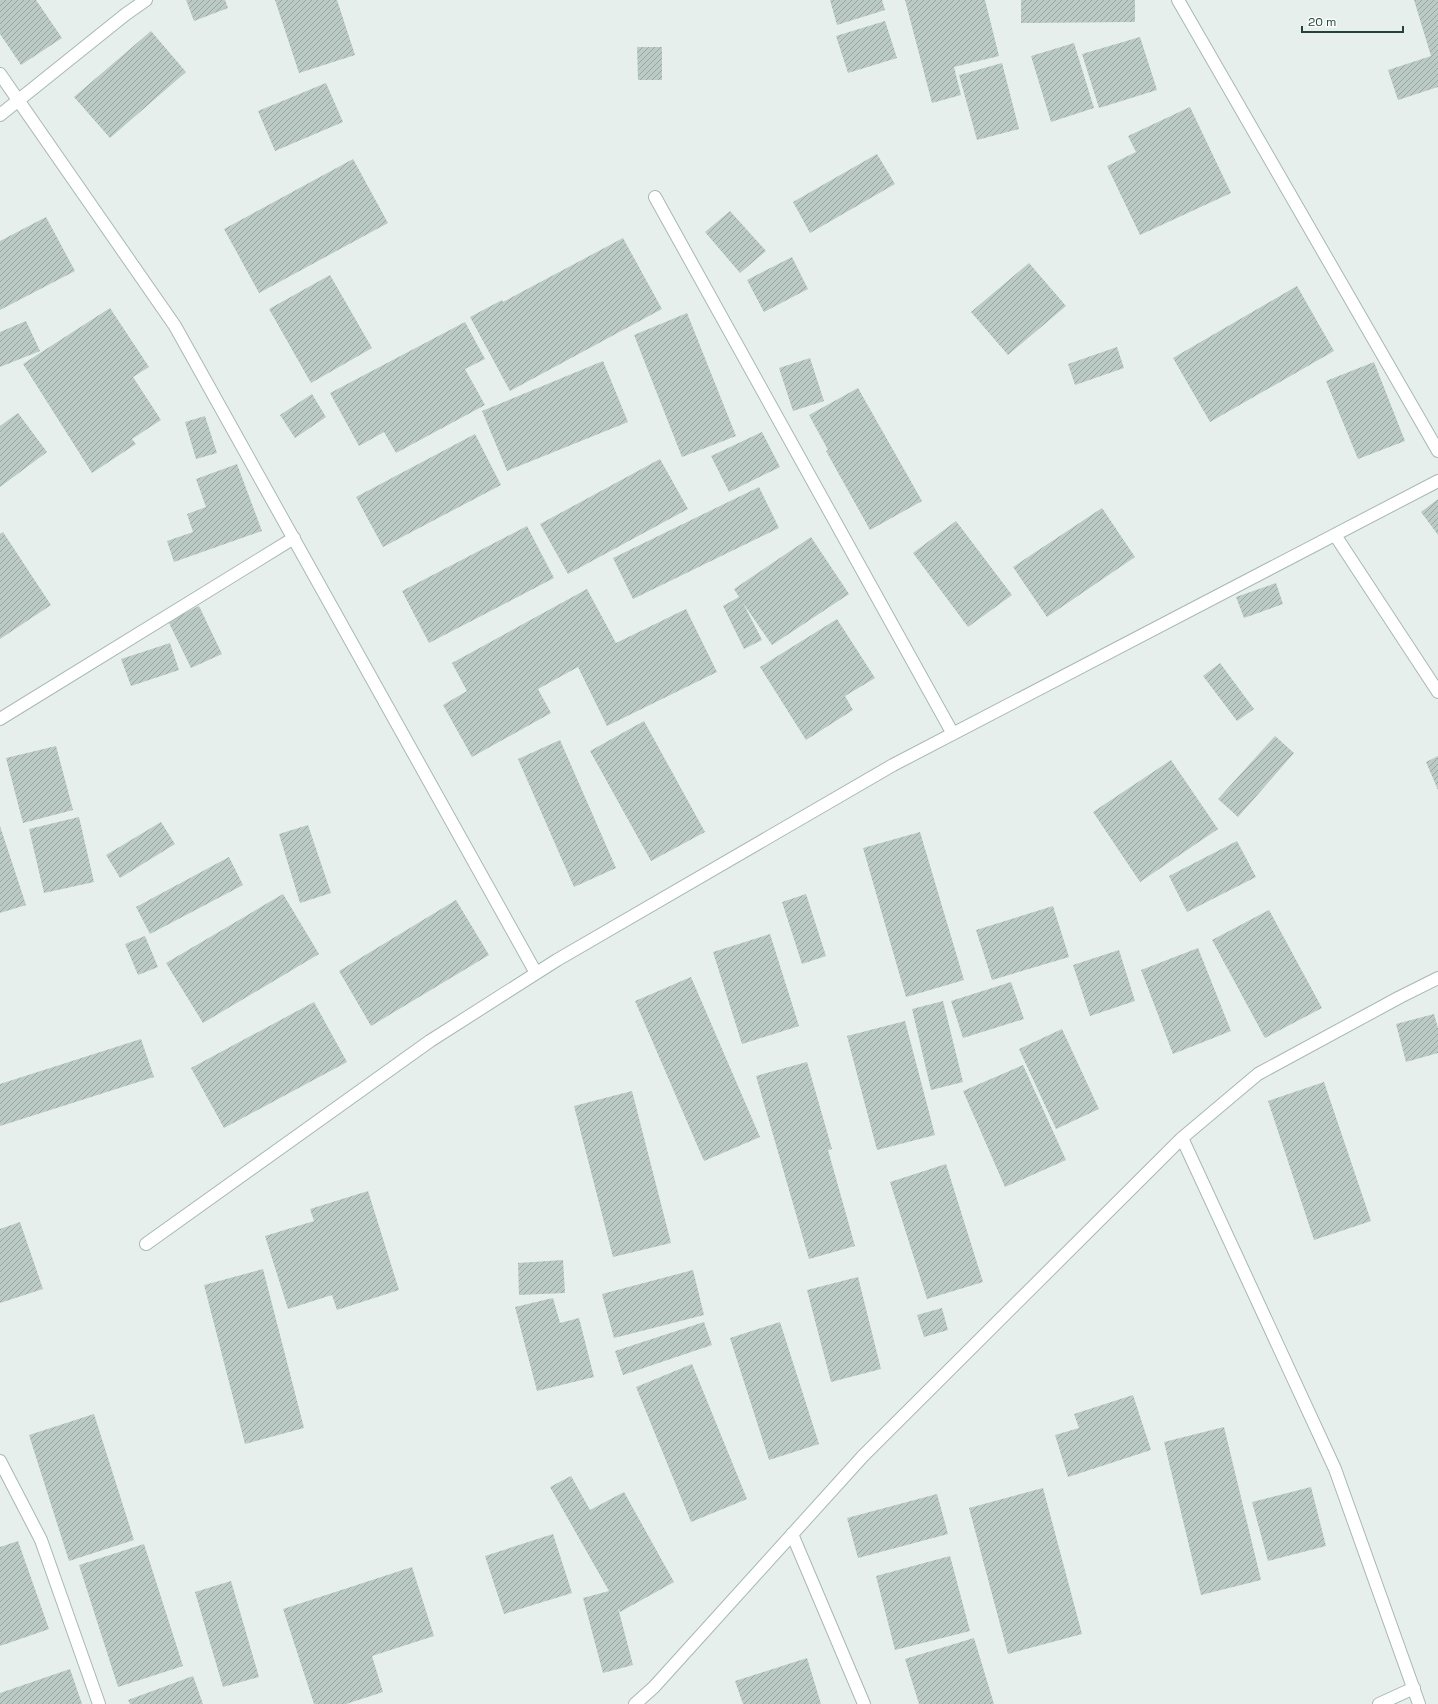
<svg xmlns="http://www.w3.org/2000/svg" width="1438" height="1704" font-family="'Space Grotesk',sans-serif">
  <style>
    .building { fill: url(#building-hatch) }
    .lines { fill: none; stroke-linecap: round; stroke-linejoin: round }
    .street-casing { stroke: #a8b8b2; stroke-width: 14 }
    .street { stroke: #fff; stroke-width: 12 }
  </style>
  <defs>
    <pattern id="building-hatch" width="6" height="6" patternUnits="userSpaceOnUse"><rect width="6" height="6" fill="#bbcac4"/><path d="M-1 1l2-2M0 6l6-6M5 7l2-2" fill="none" stroke="#98a6a0"/></pattern>
  </defs>
  <rect width="100%" height="100%" fill="#e6efeb"/>
  <!-- building -->
  <path class="building" d="M0 0H36L62 38 21 65 0 34Z
    M186 0H225L228 8 194 21Z
    M275 0H337L355 55 299 73Z
    M830 0H882L885 10 837 25Z
    M905 0H985L999 56 954 67 961 95 932 103Z
    M1021 0H1135V22L1021 23Z
    M1414 0H1438V87L1398 100 1388 70 1431 56Z
    M885 21 897 58 848 73 836 36Z
    M151 31 186 72 110 138 74 97Z
    M1140 37 1157 90 1099 108 1082 54Z
    M1074 43 1094 108 1051 122 1031 56Z
    M637 47H662V80H638Z
    M1002 63 1019 129 977 140 959 75Z
    M326 83 343 122 275 151 258 111Z
    M1190 107 1231 193 1140 235 1107 166 1136 152 1128 136Z
    M877 154 895 184 810 233 793 202Z
    M353 159 388 223 259 293 224 229Z
    M730 211 766 251 740 273 705 232Z
    M46 217 75 271 0 310V241Z
    M623 238 662 309 510 391 470 317 502 300 503 302Z
    M792 257 808 289 764 312 747 280Z
    M1029 263 1066 306 1008 355 971 312Z
    M330 275 372 348 311 383 269 309Z
    M1297 286 1334 351 1210 422 1173 358Z
    M110 308 149 367 133 377 161 420 132 439 136 444 92 473 23 364Z
    M687 313 736 436 682 457 634 335Z
    M26 321 40 351 0 367V332Z
    M465 322 485 359 465 369 485 405 396 453 384 432 359 446 330 393Z
    M1117 347 1124 368 1075 385 1068 364Z
    M810 358 824 401 793 411 779 368Z
    M603 361 628 422 507 471 482 411Z
    M1374 362 1405 441 1358 459 1326 381Z
    M858 388 922 501 870 530 826 451 828 450 809 415Z
    M312 394 326 417 295 438 280 415Z
    M18 413 47 452 0 487V426Z
    M205 416 217 453 196 459 185 422Z
    M762 432 780 467 729 492 711 456Z
    M475 434 501 485 383 547 356 497Z
    M660 459 688 509 568 574 540 524Z
    M237 464 262 531 174 562 167 541 193 532 187 514 206 507 196 479Z
    M759 487 779 528 633 599 613 558Z
    M1438 499V535L1421 512Z
    M1102 508 1135 557 1047 617 1013 567Z
    M956 521 1012 595 968 627 913 553Z
    M527 526 554 578 429 643 402 591Z
    M3 532 51 605 0 639V534Z
    M811 537 849 594 772 645 743 603 762 640 744 649 723 606 739 597 734 589Z
    M1276 583 1283 604 1244 618 1236 597Z
    M587 589 616 643 686 609 717 672 607 726 578 667 538 689 551 713 472 757 443 705 467 691 452 663Z
    M199 606 222 654 191 668 168 621Z
    M837 619 875 678 845 696 853 710 806 740 760 667Z
    M170 643 179 670 131 686 121 659Z
    M1220 663 1254 709 1237 721 1203 676Z
    M644 721 705 832 651 861 590 751Z
    M1275 736 1294 753 1238 817 1218 799Z
    M560 740 616 868 574 887 518 759Z
    M56 746 73 810 23 823 6 758Z
    M1438 756V790L1426 762Z
    M1171 760 1218 829 1140 882 1093 812Z
    M79 817 94 882 44 893 29 829Z
    M161 822 175 844 120 878 106 855Z
    M308 825 331 893 300 903 279 834Z
    M0 826 26 905 0 913Z
    M920 832 964 980 906 997 863 848Z
    M1237 841 1256 877 1187 912 1169 876Z
    M229 857 243 885 150 934 136 907Z
    M283 894 319 954 203 1023 166 963Z
    M806 894 826 956 802 964 782 902Z
    M456 900 489 955 371 1026 339 971Z
    M1053 906 1069 957 992 980 976 930Z
    M1269 910 1322 1008 1265 1038 1212 940Z
    M770 934 799 1026 742 1044 713 952Z
    M145 936 158 967 138 975 125 944Z
    M1198 948 1231 1031 1173 1054 1141 970Z
    M1119 950 1135 1001 1090 1016 1073 965Z
    M691 977 760 1137 704 1161 635 1001Z
    M1011 982 1024 1019 963 1038 951 1001Z
    M943 1001 963 1082 931 1090 912 1009Z
    M314 1002 347 1062 224 1128 191 1068Z
    M1434 1014 1438 1028V1053L1406 1062 1396 1024Z
    M905 1021 935 1135 877 1150 847 1036Z
    M1062 1029 1099 1109 1056 1129 1019 1049Z
    M141 1039 154 1077 0 1126V1084Z
    M807 1062 832 1149 828 1150 855 1246 809 1259 756 1076Z
    M1023 1065 1066 1160 1005 1187 963 1091Z
    M1324 1082 1371 1221 1314 1240 1268 1101Z
    M632 1091 671 1243 613 1257 574 1106Z
    M946 1164 983 1282 927 1299 890 1182Z
    M368 1191 399 1290 337 1310 332 1295 288 1309 265 1236 314 1221 310 1209Z
    M20 1222 43 1289 0 1303V1229Z
    M563 1260 565 1293 519 1295 518 1263Z
    M263 1269 304 1428 245 1444 204 1285Z
    M693 1270 704 1315 614 1338 602 1294Z
    M858 1277 881 1369 831 1382 807 1290Z
    M553 1298 560 1323 579 1318 594 1377 537 1391 515 1307Z
    M942 1308 948 1330 924 1337 917 1315Z
    M704 1322 712 1345 623 1375 615 1351Z
    M780 1322 819 1444 769 1460 730 1338Z
    M692 1364 747 1499 691 1522 636 1387Z
    M1133 1395 1151 1450 1068 1477 1055 1435 1079 1428 1074 1414Z
    M94 1414 134 1540 69 1561 29 1435Z
    M1224 1427 1261 1580 1201 1595 1164 1442Z
    M571 1476 590 1510 624 1492 674 1582 620 1612 618 1608 633 1665 603 1673 583 1598 609 1591 550 1487Z
    M1311 1487 1326 1546 1268 1561 1252 1502Z
    M1043 1488 1082 1634 1008 1654 969 1508Z
    M937 1494 948 1534 858 1558 847 1518Z
    M553 1534 572 1593 504 1614 485 1556Z
    M18 1541 49 1629 0 1646V1547Z
    M144 1544 183 1666 118 1687 79 1565Z
    M950 1556 970 1631 895 1650 876 1576Z
    M412 1567 434 1636 372 1656 383 1692 346 1704H314L283 1609Z
    M231 1581 259 1677 223 1687 195 1592Z
    M974 1638 994 1704H919L905 1659Z
    M807 1658 821 1704H743L735 1681Z
    M70 1669 82 1704H0V1693Z
    M193 1676 203 1704H130L128 1700Z"/>
  <g class="lines">
    <defs>
      <path id="street" d="M1178 0 1438 451
        M0 74 175 326 536 973
        M0 115 126 14 146 0
        M655 197 953 734
        M1335 535 1438 692
        M0 719 294 538
        M1182 1138 1335 1469 1419 1704
        M146 1244 430 1041 557 960 893 765 1438 481
        M0 1461 41 1540 99 1704
        M792 1534 864 1704
        M635 1704 654 1687 863 1456 1182 1138 1258 1074 1400 997 1438 978
        M1379 1704 1414 1688"/>
    </defs>
    <!-- street casing -->
    <use href="#street" class="street-casing"/>
    <!-- street -->
    <use href="#street" class="street"/>
  </g>
  <!-- scale -->
  <path d="M1302 26v6h101v-6" fill="none" stroke="#24423a" stroke-width="2"/>
  <text x="1308" y="26" font-size="12" fill="#24423a" stroke="#f7fbf9" stroke-width="3" paint-order="stroke">20 m</text>
</svg>
